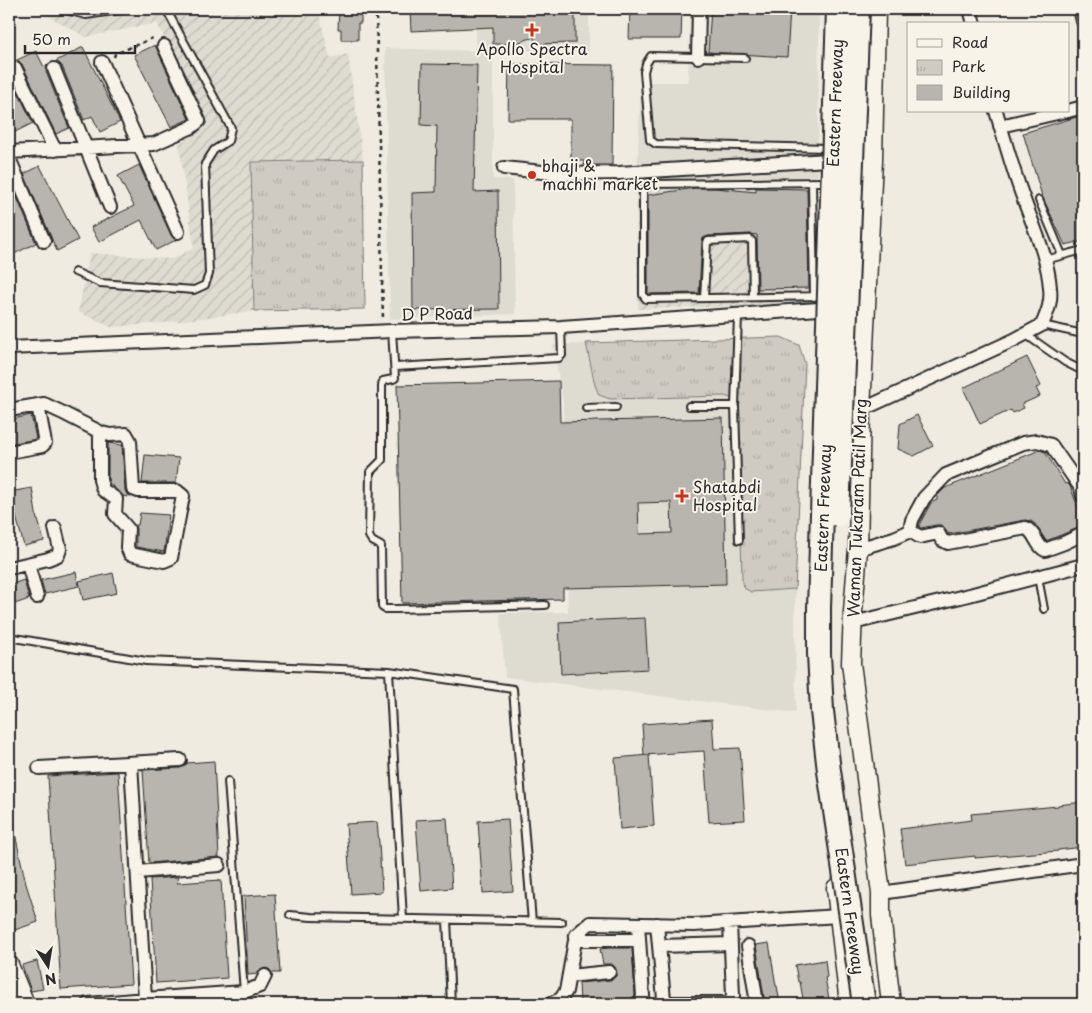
<svg xmlns="http://www.w3.org/2000/svg" width="1092" height="1013" font-family="'Playpen Sans',sans-serif">
  <style>
    .built { fill: #dedbd1 }
    .industrial { fill: url(#industrial-furrows) }
    .park { fill: url(#park-tufts); stroke: #7d7b76 }
    .building { fill: #b8b5ae; stroke: #2b2b2b; fill-rule: evenodd }
    .lines { fill: none; stroke-linecap: round; stroke-linejoin: round }
    .lane-casing { stroke: #2b2b2b; stroke-width: 10 }
    .street-casing { stroke: #2b2b2b; stroke-width: 16 }
    .secondary-casing { stroke: #2b2b2b; stroke-width: 21 }
    .path { stroke: #2b2b2b; stroke-width: 2.5; stroke-dasharray: 4 4; stroke-linecap: butt }
    .lane { stroke: #f7f3e8; stroke-width: 6 }
    .street { stroke: #f7f3e8; stroke-width: 12 }
    .secondary { stroke: #f7f3e8; stroke-width: 18 }
    .highway-bridge-casing { stroke: #2b2b2b; stroke-width: 26; stroke-linecap: butt }
    .highway-bridge { stroke: #f7f3e8; stroke-width: 22 }
    .poi-dot { fill: #c8321e; stroke: #f7f3e8; stroke-width: 2 }
    .labels { text-anchor: middle; stroke-width: 4; stroke-linejoin: round; paint-order: stroke }
    .poi-label { font-size: 16px; fill: #2b2b2b; stroke: #f7f3e8; text-anchor: start }
    .street-label { font-size: 16px; fill: #2b2b2b; stroke: #f7f3e8 }
  </style>
  <defs>
    <pattern id="industrial-furrows" width="10" height="10" patternUnits="userSpaceOnUse" patternTransform="scale(1.25)"><rect width="10" height="10" fill="#dedbd1"/><path d="M-1 1l2-2M0 10L10 0M9 11l2-2" fill="none" stroke="#bfbcb4"/></pattern>
    <pattern id="park-tufts" width="24" height="20" patternUnits="userSpaceOnUse" patternTransform="scale(1.25)"><rect width="24" height="20" fill="#cfcbc2"/><path d="M3 7l-1-3M5 7V3M7 7l1-3M15 17l-1-3M17 17v-4M19 17l1-3" fill="none" stroke="#b2aea7"/></pattern>
  </defs>
  <rect width="100%" height="100%" fill="#efebe0"/>
  <filter id="ink" filterUnits="userSpaceOnUse"><feTurbulence type="fractalNoise" baseFrequency=".02" numOctaves="2"/><feDisplacementMap in="SourceGraphic" scale="10" xChannelSelector="R" yChannelSelector="G"/><feConvolveMatrix kernelMatrix="1 2 1 2 8 2 1 2 1" color-interpolation-filters="sRGB"/></filter>
  <g filter="url(#ink)">
    <!-- built -->
    <path class="built" d="M476 9H589V51H493V179L513 180 515 314 390 319 385 48 476 51Z
      M690 9H819L818 176 637 182 641 82H688Z
      M781 337 799 345 805 364 795 602 796 713 505 677 500 613 568 612 563 403 553 345Z"/>
    <!-- industrial -->
    <path class="industrial" d="M36 9H318L330 58 348 54 363 160 251 162 254 311 164 323 111 327 78 312 90 253 172 259 194 248 179 144 208 125 157 23 86 37Z
      M636 186 796 188 815 186V304L638 309Z"/>
    <!-- park -->
    <path class="park" d="M363 160 365 309 254 311 251 162Z
      M781 337 799 345 805 364 795 589 751 592 744 588 742 579 738 408 736 399 724 396 610 399 599 395 595 385 586 343Z"/>
    <!-- building -->
    <path class="building" d="M339 9H361V23H358V40H341V29H338Z
      M410 9H575V43L535 44 534 37 514 44H493V27L411 31Z
      M630 9H682L681 39H629Z
      M711 9H790L787 57 708 52Z
      M155 45 189 119 171 127 134 55Z
      M83 47 120 122 100 132 92 116 84 120 62 66 59 63 56 61Z
      M36 51 44 67 47 65 46 72 69 128 56 134 22 64 17 60Z
      M422 64 477 65 474 192 498 191 499 309 413 310 412 193 436 192 437 126 421 125Z
      M509 64 613 65 612 165H584V161H571V119H508Z
      M9 74 33 123 9 135Z
      M1083 115V241L1065 245 1042 196 1023 133Z
      M139 165 171 235 173 238 176 240 156 250 141 220 99 242 91 227 134 206 118 176Z
      M40 166 78 240 57 251 24 174Z
      M10 181 36 243 12 255 9 248V182Z
      M695 188H715L756 192V188L807 189 809 288 758 289 757 235 750 234 708 236 703 238 702 242 699 293 648 294V195Z
      M1027 357 1041 386 1036 388 1040 396 1022 404 1024 408 1013 413 1011 410 980 424 963 388Z
      M559 381 560 422 723 418 726 584 563 588V599L402 603 397 385ZM671 502 672 533 639 534 638 503Z
      M31 415 36 439 9 444V420Z
      M917 415 933 446 914 456 898 449 900 424Z
      M108 443 122 445 125 490 128 497 123 496 112 486V485H110L108 479Z
      M1040 450 1045 452 1065 484 1067 483 1070 486 1083 521V526L1046 541 1035 524 1031 521 1025 520 949 534 941 525H936L921 528 919 527 920 523 931 503 937 500V496L945 488Z
      M145 455 179 458 176 483H142Z
      M32 488 37 520H38L44 541 24 546 14 509 9 510V492Z
      M140 513 169 515 164 552 136 547V529L135 525H138Z
      M76 572 79 586 45 594 41 580Z
      M113 573 117 593 83 600 79 581Z
      M24 580 29 599 9 606V585Z
      M645 618 648 669 561 674 559 622Z
      M712 719 714 749 740 748 745 820 709 822 704 751 644 755 642 724Z
      M649 755 654 826 620 829 615 758Z
      M214 761 219 857 149 863 143 770 180 768 185 766 187 763Z
      M118 772 131 984 61 989 48 776Z
      M1083 802V847L1058 850V851L975 858V856L905 864 900 829 972 820 971 814 1058 806V805Z
      M447 818 452 888 421 891 416 820Z
      M508 819 513 891 483 893 478 821Z
      M377 822 379 843 382 892 351 894 346 824Z
      M14 829 26 884 38 922 9 932V830Z
      M178 877 177 883 221 880 227 978 156 983 150 879Z
      M275 894 280 973H272L269 969 265 968 260 970 257 974 248 975 244 896Z
      M769 943 776 986H777L780 1004H765L756 945Z
      M609 948H632L635 996 629 1000 590 1004H580L579 983 610 980 613 979 616 976 617 972 615 967 612 964H603L600 949Z
      M825 960 827 977 825 978 830 1004H804L800 982H798L795 965Z
      M37 961 43 989 31 991 22 965Z"/>
    <g class="lines">
      <defs>
        <path id="lane" d="M62 9 86 15 126 9
          M745 58 651 56 646 64 644 72 650 140 656 144 829 148
          M812 182 814 297
          M1039 200 1062 255
          M1045 260 1083 250
          M75 272 100 283 194 290 205 285 209 274 205 164 214 150 228 141 231 128 166 9
          M823 296 646 299 643 295V190L649 184 827 182
          M704 298 707 242 708 241 750 239 752 241 753 297
          M738 315 735 406 739 540
          M1042 325 1083 334
          M392 331 395 378 393 379 383 381 382 386V460L370 472 369 536 372 541 381 546 382 607 385 609H397L545 605
          M1025 334 1065 362 1083 371
          M395 367 559 358 562 355 561 327
          M689 406H735
          M586 408 616 407
          M1038 577 1044 609
          M9 637 146 661 389 671 513 689 532 922
          M389 671 403 919
          M228 781 244 992
          M290 915 311 917 562 922
          M447 920 451 1004"/>
        <path id="street" d="M970 9 974 24
          M1080 9 1083 21
          M698 57 699 9
          M102 62 178 232
          M15 68 55 150
          M54 69 110 207
          M1068 111 1083 107
          M1000 126 1066 111
          M9 152 154 144 192 127 199 121 164 46
          M9 158 44 241
          M504 168 562 174 619 173 828 160
          M9 348 392 331 561 327 833 308
          M9 410 44 404 61 412 102 433 110 435 126 434 130 441 133 489 138 491H177L183 496 171 558 164 561 130 554 127 547 128 529 115 514 116 499 103 490 100 480V432
          M861 410 1014 340 1042 325C1047 313 1052 302 1050 288 1048 258 1034 228 1024 200 1013 171 1005 141 996 111
          M9 452 42 446 45 443 38 405
          M910 531 912 520 924 498 946 475 1023 443 1037 441 1051 445 1081 488 1083 496
          M910 531 920 537 938 533 942 540 948 543 1026 528C1036 533 1036 546 1045 550L1064 543 1083 534
          M858 549 894 538 910 531
          M28 564 37 597
          M9 568 48 559 58 555 60 549 55 528
          M853 623 973 594 1083 565
          M131 763 145 999
          M39 768 180 760
          M138 872 219 865
          M881 893 1083 864
          M657 924 664 999 669 1003H730L733 996 730 923
          M575 940H639
          M659 946 731 944
          M748 946 757 1004
          M569 976 609 972
          M88 1004 145 999 244 992 260 986 265 976
          M550 1004 561 999 566 991 576 935 590 923 694 925 839 916
          M636 1004H641L643 996 638 924"/>
        <path id="secondary" d="M876 9 873 160 861 410 858 549 853 612 851 663 881 893V915L891 1004
          M836 888 849 1004
          M9 965 25 1004"/>
      </defs>
      <!-- lane casing -->
      <use href="#lane" class="lane-casing"/>
      <!-- street casing -->
      <use href="#street" class="street-casing"/>
      <!-- secondary casing -->
      <use href="#secondary" class="secondary-casing"/>
      <!-- path -->
      <path class="path" d="M376 9 383 320
        M114 57 115 54 153 38"/>
      <!-- lane -->
      <use href="#lane" class="lane"/>
      <!-- street -->
      <use href="#street" class="street"/>
      <!-- secondary -->
      <use href="#secondary" class="secondary"/>
      <defs>
        <path id="highway-bridge" d="M838 9 819 608V654L822 711 829 771 864 1004
          M838 515 858 9"/>
      </defs>
      <!-- highway-bridge casing -->
      <use href="#highway-bridge" class="highway-bridge-casing"/>
      <!-- highway-bridge -->
      <use href="#highway-bridge" class="highway-bridge"/>
    </g>
  </g>
  <!-- markers -->
  <g class="poi-dot">
    <path d="M529.5 22.5h5v5h5v5h-5v5h-5v-5h-5v-5h5z"/>
    <circle cx="532" cy="175" r="5"/>
    <path d="M679.5 488.5h5v5h5v5h-5v5h-5v-5h-5v-5h5z"/>
  </g>
  <g class="labels">
    <!-- poi labels -->
    <g class="poi-label">
      <text x="532" y="55" text-anchor="middle">Apollo Spectra<tspan x="532" dy="18">Hospital</tspan></text>
      <text x="542" y="172">bhaji &amp;<tspan x="542" dy="18">machhi market</tspan></text>
      <text x="693" y="493">Shatabdi<tspan x="693" dy="18">Hospital</tspan></text>
    </g>
    <!-- street labels -->
    <g class="street-label">
      <text transform="translate(835 103) rotate(-88)" y="6">Eastern Freeway</text>
      <text transform="translate(437 314) rotate(-1)" y="6">D P Road</text>
      <text transform="translate(823 508) rotate(-88)" y="6">Eastern Freeway</text>
      <text transform="translate(857 508) rotate(-88)" y="6">Waman Tukaram Patil Marg</text>
      <text transform="translate(850 911) rotate(82)" y="6">Eastern Freeway</text>
    </g>
  </g>
  <!-- margin -->
  <rect width="1092" height="1013" fill="none" stroke="#f7f3e8" stroke-width="30"/>
  <rect x="15" y="15" width="1062" height="983" fill="none" stroke="#2b2b2b" stroke-width="2" filter="url(#ink)"/>
  <!-- legend -->
  <rect x="907" y="22" width="162" height="90" fill="#f7f3e8" stroke="#a5a39c"/>
  <rect x="917" y="39" width="25" height="8" fill="#f7f3e8" stroke="#a5a39c"/>
  <text x="952" y="48" font-size="15" fill="#2b2b2b">Road</text>
  <rect x="917" y="60" width="25" height="15" fill="url(#park-tufts)" stroke="#a5a39c"/>
  <text x="952" y="72" font-size="15" fill="#2b2b2b">Park</text>
  <rect x="917" y="85" width="25" height="15" fill="#b8b5ae" stroke="#a5a39c"/>
  <text x="952" y="98" font-size="15" fill="#2b2b2b">Building</text>
  <!-- north arrow -->
  <g transform="translate(48 966) rotate(168)" stroke="#f7f3e8" stroke-width="4" paint-order="stroke">
  <path d="M0-4L9 19L0 12L-9 19Z" fill="#2b2b2b"/>
  <text y="-8" font-size="14" font-weight="bold" text-anchor="middle" fill="#2b2b2b">N</text>
  </g>
  <!-- scale -->
  <path d="M25 45v8h110v-8" fill="none" stroke="#2b2b2b" stroke-width="2.5"/>
  <text x="32" y="45" font-size="15" fill="#2b2b2b" stroke="#f7f3e8" stroke-width="4" paint-order="stroke">50 m</text>
</svg>
